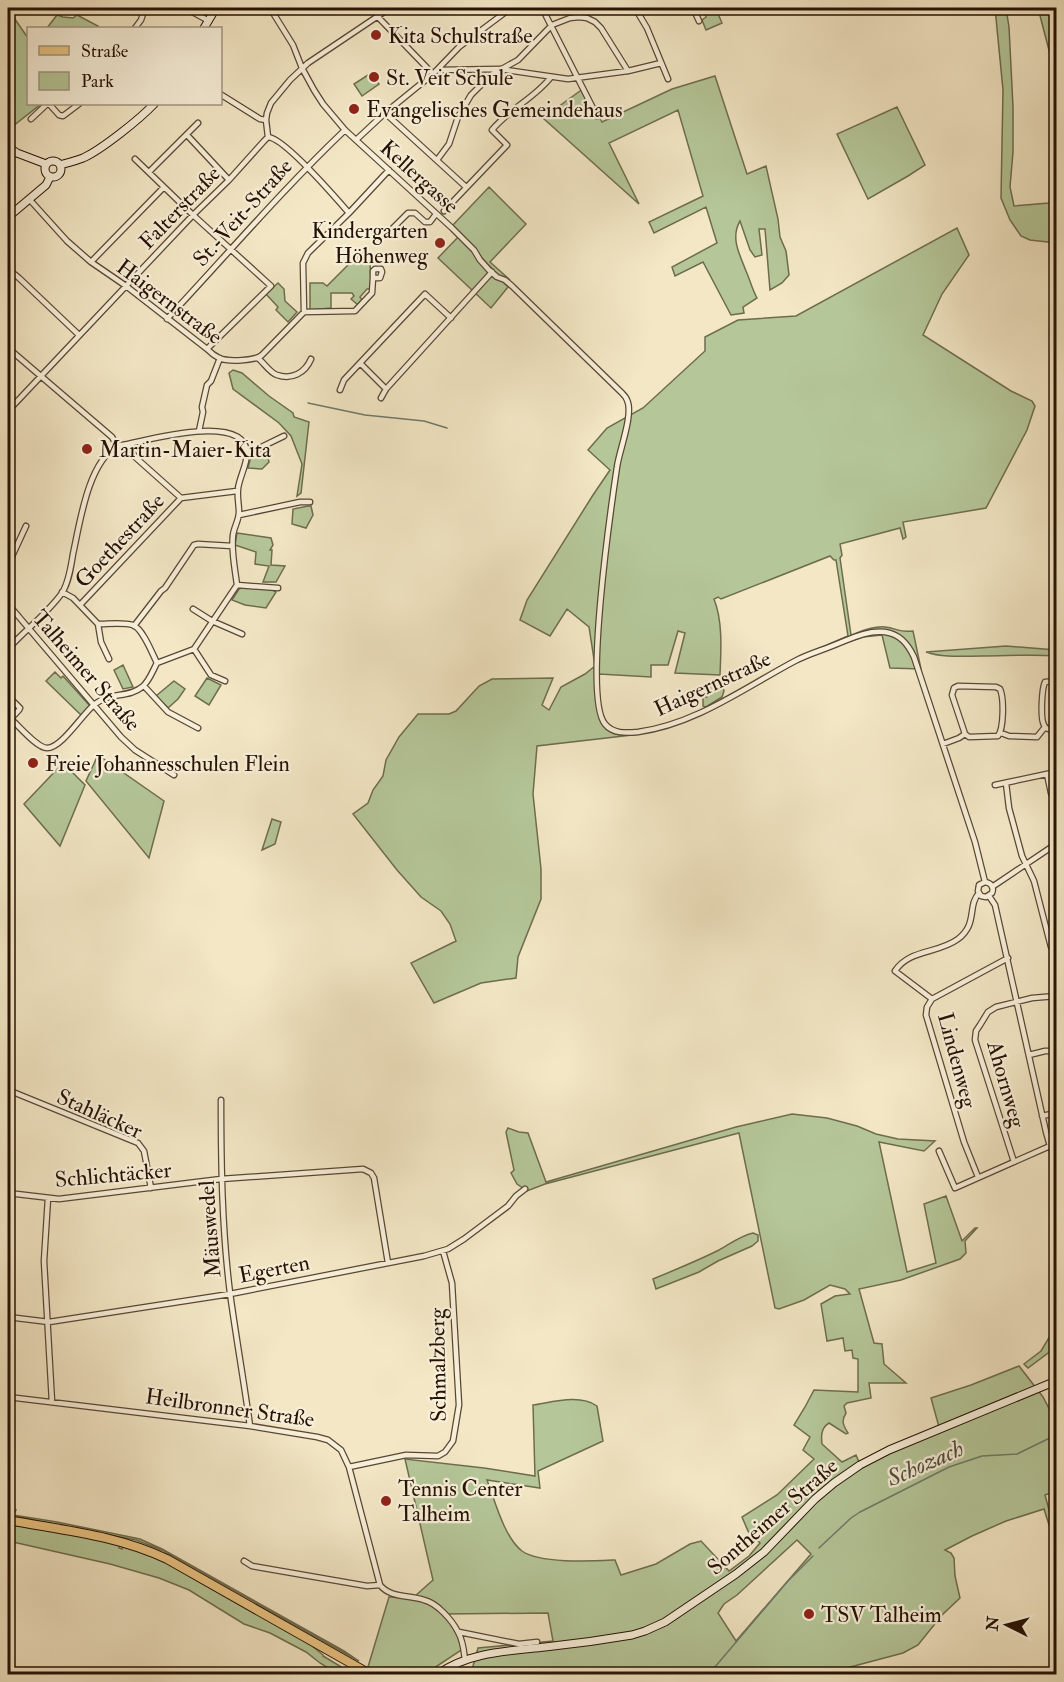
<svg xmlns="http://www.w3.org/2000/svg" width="1064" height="1682" font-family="'IM FELL Double Pica',serif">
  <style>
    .green { fill: #b5c799; stroke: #6e6c4e; stroke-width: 1.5; fill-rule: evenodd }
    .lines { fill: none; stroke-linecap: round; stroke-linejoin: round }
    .stream { stroke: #6d7a6b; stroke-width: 1.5 }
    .street-casing { stroke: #594634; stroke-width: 7 }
    .secondary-casing { stroke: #261103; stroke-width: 9 }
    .primary-casing { stroke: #261103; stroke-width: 10 }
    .street { stroke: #f7efd9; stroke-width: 4.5 }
    .secondary { stroke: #f7efd9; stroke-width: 7 }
    .primary { stroke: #eac482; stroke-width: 8 }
    .poi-dot { fill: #8f2418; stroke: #f7efd9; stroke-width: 2 }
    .labels { text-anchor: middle; stroke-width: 4.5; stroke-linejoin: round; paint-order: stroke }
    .poi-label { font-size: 22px; fill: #261103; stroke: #f7efd9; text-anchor: start }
    .street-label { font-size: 22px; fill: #261103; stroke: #f7efd9 }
    .water-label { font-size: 24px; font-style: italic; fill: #4f4e40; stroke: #f7efd9 }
  </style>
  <rect width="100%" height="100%" fill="#f3e7c5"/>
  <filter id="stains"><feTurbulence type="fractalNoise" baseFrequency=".00333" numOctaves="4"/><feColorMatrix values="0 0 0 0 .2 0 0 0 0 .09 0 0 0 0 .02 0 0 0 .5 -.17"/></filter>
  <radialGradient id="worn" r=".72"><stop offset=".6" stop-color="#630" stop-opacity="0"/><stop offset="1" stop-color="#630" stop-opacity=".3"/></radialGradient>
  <!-- green -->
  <path class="green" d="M8 8H14L10 12 28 38V104H41L8 130Z
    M995 8H1006L1009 27 1013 107V152L1010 187 1014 206 1049 203 1051 192 1056 186V243L1030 240 1021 236 1010 220 1001 198 1003 90Z
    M1038 8H1056V77Z
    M716 9 722 23 706 30 702 20 706 17 705 14Z
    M57 15 63 17 73 18 77 15 98 26 97 28H47Z
    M371 73 379 84 362 96 354 84Z
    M715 76 747 174 766 166 778 219 780 237 786 251 789 275 782 283 770 290 765 229H759L762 255 755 257 750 250 740 221C730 238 740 255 746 271 750 280 752 289 757 298L743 307 744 313 731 315 703 262 675 276 672 267 717 243 706 207 654 233 649 222 703 196 678 110 609 143 639 204 543 118 584 88 602 122 672 89Z
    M897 107 925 165 908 176 868 199 837 134Z
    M489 187 526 224 490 262 510 280 500 277 452 226Z
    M957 228 969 255 942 294 923 335 1011 391 1032 401 1035 406 1027 430 986 508 903 522 906 537 903 539 900 528 840 544 842 555 840 558 851 635C862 631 873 626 885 627 897 628 898 633 913 631L921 669 890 668 882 635 863 637 814 654 813 651 848 636 836 560H834L830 556 721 599 718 597 714 599C723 622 721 650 720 675L675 673 685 633 678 631 668 665H651V677L599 674C598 695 590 732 621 735 627 736 634 734 641 734L537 746 533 794 541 869V899L518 957 516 978 481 983 434 1003 411 963 456 941 450 924 441 911 421 897 397 870 353 814 368 803 373 790 383 776 386 760 399 737 418 714H449L456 711 479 686 492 679 553 678 542 705 549 710 561 687 585 674 595 666 589 627 567 609 550 636 520 620 527 600 593 495 610 470 588 450 607 428 643 408 705 351V337L738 320 796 316Z
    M459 236 508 287 491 308 438 258Z
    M361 252 370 260 371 289H367L360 297 362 300 358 305 351 299 354 296 352 293H331V308L310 310V283H323L327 286Z
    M278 283 284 289 285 301 297 312 288 322 276 310 278 307 266 294Z
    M233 370 242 373 269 396 293 413 294 417 309 422 301 493 297 496 302 464 291 436 279 423 233 389 229 373Z
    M266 448 269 462 262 469 248 468 251 456Z
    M308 506H311L313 515 306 528 292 524 293 509Z
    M237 533 271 538 273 545 270 550H272L271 565 285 566 276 582H263L269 566 255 564 256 552 235 545Z
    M243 587 271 589 276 592 266 608 245 605 232 600 239 589Z
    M1006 646 1056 650V656C1032 654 1007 656 982 656 964 656 943 658 926 652Z
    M123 665 133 687 123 689 114 670Z
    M55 672 61 678 63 676 90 706 81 715 46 681Z
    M207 678 221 685 209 705 195 696Z
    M174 681 185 689 178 699 168 708 156 696Z
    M708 683 722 684 724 691 722 697 706 707 703 706V697H707Z
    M98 755 164 801 149 858 86 781Z
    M63 763 85 785 60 846 24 804Z
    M272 819 281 822 275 844 262 850Z
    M792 1114 827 1118 857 1126 876 1134 898 1139 935 1141 924 1151 879 1142 907 1272 936 1263 924 1204 946 1196 962 1241 975 1228H977L965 1241 966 1253 960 1259 901 1280 859 1289 874 1343 882 1344 884 1364 906 1383H869L871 1398 847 1403 844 1406 846 1413C841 1421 843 1425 848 1433L846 1434 829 1423C821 1428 821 1436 822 1444L842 1462 856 1455 859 1462 939 1427 931 1398 971 1385 1019 1366 1043 1397 1056 1422V1491L1045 1495 1056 1536V1547L1044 1509 1006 1521 972 1536 945 1550 951 1553 954 1558 955 1576 960 1598 942 1615 918 1645 903 1653 824 1674H474L473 1666 478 1648 553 1641 548 1613 446 1614 427 1599 414 1597 433 1580 405 1459 484 1468 535 1476 533 1405C553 1402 580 1394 597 1406L603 1441 538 1471 540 1488 487 1480C495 1501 504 1537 522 1551 540 1564 593 1561 615 1560L621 1575 656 1564 690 1544 701 1541 729 1571 749 1556 760 1543 748 1531 742 1517 777 1495 814 1459 803 1450 810 1437 794 1425 805 1407 814 1390 858 1392V1359L853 1358 852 1350 845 1351 843 1338 827 1341 821 1304 835 1296 850 1294 845 1289 830 1285 804 1300 779 1309 775 1308 739 1133 545 1184 527 1191 517 1184 511 1173 514 1170 506 1132 508 1128 519 1132 528 1133 546 1182 736 1127ZM797 1540 811 1554 736 1641 718 1613 724 1604 737 1595Z
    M753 1233 758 1235V1241L752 1246 718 1261 699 1272 656 1289 653 1279C675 1270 697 1261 719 1250 730 1244 740 1236 753 1233Z
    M1056 1326V1347L1028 1368 1024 1364 1041 1351Z
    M8 1508 16 1510 13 1515 57 1522 140 1539 162 1549 344 1651 359 1661 164 1551 136 1540 8 1515Z
    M8 1522 119 1543V1548L122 1549 123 1544 147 1551 305 1640 323 1655V1656L353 1674H338L320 1663 306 1652 270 1633 244 1624 189 1590 159 1578 110 1564 13 1542H8Z
    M389 1597C401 1597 417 1596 427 1601 446 1611 457 1629 463 1649L425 1674H381L368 1667Z"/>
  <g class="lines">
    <!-- stream -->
    <path class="stream" d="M308 403 365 415 424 421 447 428
      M819 1548 851 1518 860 1512 949 1467 982 1456 1017 1454 1056 1435
      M709 1674 787 1582 813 1556"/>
    <defs>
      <path id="street" d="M185 8 209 21
        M270 8 293 45 302 68 314 90 323 104 345 130 452 228 474 250 480 260 489 270 497 277 505 280 512 286 622 393C624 395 626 397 627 400 634 414 619 451 617 467 611 507 583 698 605 724 613 734 626 733 638 732 696 724 744 688 795 661 808 654 823 650 837 644 852 638 868 630 885 632 900 634 908 644 914 657L975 842 985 882C992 883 994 888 992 893L986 897 981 896 978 891 979 885 985 882
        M542 8 597 116
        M635 8 647 28 668 79
        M693 8 699 21
        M378 17 433 74
        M135 28 141 20 145 8
        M438 70 500 69 568 79 628 71 661 63
        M220 94 260 119 266 120
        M385 113 466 187
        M31 119 47 104 50 105 59 115 63 116 79 104
        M187 135 229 180
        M268 137C284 138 336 198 349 213
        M356 140 385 113 433 74 459 47 511 8
        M135 159 193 215 271 286 207 349
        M437 160 449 144 458 117 471 95 491 75 518 60 552 25 570 18 579 17 587 18 595 22 601 28 628 71
        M149 172 198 123
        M30 200 67 241 91 262 126 286 207 349C210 352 215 356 219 358 228 362 255 361 262 355L304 312 303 263 308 253 349 213 389 170
        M444 211 507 145 492 130C509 109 535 98 551 77
        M387 234 408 213H415L425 222H430L436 214
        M91 262 164 187
        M8 269 19 278 79 335
        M304 312 355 311 372 293 373 278H380L382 272 381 269H375L373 271V278
        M167 319C226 256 282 190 345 130
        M8 348 112 437 117 446 128 444 135 457 181 498 237 491
        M258 358C264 363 270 373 277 375 292 380 305 373 311 359
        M360 363 386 389
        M340 390 344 380 425 294 451 318
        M381 398 386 389 492 272
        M8 411 193 215 229 180 264 141 268 137 266 120 267 113 271 103 290 80 308 63 390 8
        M199 431 203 412 202 407 207 385 211 381 220 358
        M247 454 284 436
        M239 515 300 502H310
        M8 565 26 526
        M237 585 278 588
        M62 592 73 598 98 624 101 642 109 659
        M8 604 121 737 135 750 174 775
        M80 605 181 498
        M193 609 212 621 242 634
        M98 624C108 624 123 622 133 625 143 629 152 653 157 663
        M134 626 161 591 165 588 194 545 198 544 232 546
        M8 649C25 630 47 614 62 593 69 582 71 566 73 554 80 522 88 463 117 446
        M194 649 211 675 225 681
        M1056 681 1045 682C1042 688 1040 718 1044 725 1046 730 1052 730 1056 729
        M144 686 168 712 198 728
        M958 686 996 687 1000 689C1004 698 1004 728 998 736L969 737 965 734 952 695 954 688Z
        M8 696 20 708 19 710 8 722
        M11 719C19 726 37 748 47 748 62 748 83 713 95 704 109 692 129 698 142 687 149 682 153 670 157 663L194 649 237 585C235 569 231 551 233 535 234 527 239 520 239 512 239 505 237 497 238 489 239 478 247 465 247 453 245 413 151 439 128 444
        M1001 733 1009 736 1037 737 1045 727
        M943 744 959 738 965 734
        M1047 774 1051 793 1056 804
        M1006 783 1009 808 1022 856 1034 881 1051 947 1056 949
        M995 785 1056 772
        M992 887 1056 844
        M989 896 995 905 1046 1132 1050 1146 1056 1156
        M932 999 895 971C909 949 938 954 958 939 978 924 967 906 979 893
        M1029 1055 1045 1051H1056
        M8 1090 138 1143 144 1151 151 1188
        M221 1100C221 1165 222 1229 230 1293 236 1337 244 1382 250 1426
        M1042 1116 1056 1113
        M939 1151 955 1188 1050 1146
        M1014 1162 975 1040 976 1031 980 1025 988 1012 996 1007 1032 998 1056 996
        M978 1177 964 1142 926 1015 927 1007 932 999 1008 958
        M8 1193 59 1199 221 1179 363 1169 371 1173 374 1178 388 1263
        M48 1198 44 1261 52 1402
        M8 1317 49 1322 230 1294 424 1256 448 1249 464 1239 508 1206 516 1196 525 1189
        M8 1397 250 1426 317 1437 328 1440 341 1450 349 1467 380 1585C390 1598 409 1595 424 1600 437 1603 452 1620 458 1632 463 1640 464 1651 465 1660
        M349 1467 406 1455 438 1456 445 1452 453 1441 459 1405 452 1283 443 1251
        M1053 1516 1056 1514
        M244 1561 252 1566 367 1586 380 1585
        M459 1632 519 1644 537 1642"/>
      <path id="secondary" d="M204 28 216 8
        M8 147 17 153 46 164
        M45 169a8 8 0 1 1 16 0a8 8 0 1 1-16 0Z
        M60 165C67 163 75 161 83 158 101 150 140 119 154 104
        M8 217 46 185 50 177
        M438 1674C468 1652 509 1651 545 1647 574 1644 603 1640 632 1635L645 1631 665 1622 736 1574 764 1552 815 1499 834 1483 860 1465 889 1450 1056 1381"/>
      <path id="primary" d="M8 1520C61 1530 117 1535 167 1559L370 1674"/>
    </defs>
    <!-- street casing -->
    <use href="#street" class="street-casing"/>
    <!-- secondary casing -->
    <use href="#secondary" class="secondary-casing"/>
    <!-- primary casing -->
    <use href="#primary" class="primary-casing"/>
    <!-- street -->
    <use href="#street" class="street"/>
    <!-- secondary -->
    <use href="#secondary" class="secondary"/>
    <!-- primary -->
    <use href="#primary" class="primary"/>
  </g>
  <!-- markers -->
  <g class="poi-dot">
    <circle cx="376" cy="35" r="6"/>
    <circle cx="374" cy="77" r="6"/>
    <circle cx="354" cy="109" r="6"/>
    <circle cx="440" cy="243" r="6"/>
    <circle cx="87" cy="449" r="6"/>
    <circle cx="33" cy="763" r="6"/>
    <circle cx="386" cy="1501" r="6"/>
    <circle cx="809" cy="1614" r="6"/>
  </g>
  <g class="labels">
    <!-- poi labels -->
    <g class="poi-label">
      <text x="388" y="43">Kita Schulstraße</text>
      <text x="386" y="85">St. Veit Schule</text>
      <text x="366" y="117">Evangelisches Gemeindehaus</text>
      <text x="428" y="238" text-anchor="end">Kindergarten<tspan x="428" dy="25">Höhenweg</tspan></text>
      <text x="99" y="457">Martin-Maier-Kita</text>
      <text x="45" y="771">Freie Johannesschulen Flein</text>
      <text x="398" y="1496">Tennis Center<tspan x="398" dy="25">Talheim</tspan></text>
      <text x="821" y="1622">TSV Talheim</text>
    </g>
    <!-- street labels -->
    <g class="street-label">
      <text transform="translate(420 176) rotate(42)" y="8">Kellergasse</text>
      <text transform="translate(179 207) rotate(-46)" y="8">Falterstraße</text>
      <text transform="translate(242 212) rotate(-48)" y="8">St.-Veit-Straße</text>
      <text transform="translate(170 301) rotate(37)" y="8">Haigernstraße</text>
      <text transform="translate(119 540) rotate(-47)" y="8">Goethestraße</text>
      <text transform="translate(87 670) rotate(49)" y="8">Talheimer Straße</text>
      <text transform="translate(712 683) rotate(-25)" y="8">Haigernstraße</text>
      <text transform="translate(958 1060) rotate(75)" y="8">Lindenweg</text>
      <text transform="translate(1007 1084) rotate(74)" y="8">Ahornweg</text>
      <text transform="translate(100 1113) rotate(24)" y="8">Stahläcker</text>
      <text transform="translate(113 1174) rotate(-5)" y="8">Schlichtäcker</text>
      <text transform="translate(209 1229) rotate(-94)" y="8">Mäuswedel</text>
      <text transform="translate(274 1268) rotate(-11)" y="8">Egerten</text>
      <text transform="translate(437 1365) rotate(-91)" y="8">Schmalzberg</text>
      <text transform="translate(230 1407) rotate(8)" y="8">Heilbronner Straße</text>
      <text transform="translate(772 1516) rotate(-41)" y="8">Sontheimer Straße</text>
    </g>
    <!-- water labels -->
    <g class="water-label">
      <text transform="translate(925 1463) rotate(-24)" y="8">Schozach</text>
    </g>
  </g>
  <!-- margin -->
  <rect width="1064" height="1682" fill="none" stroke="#f3e7c5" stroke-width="30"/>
  <rect x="9" y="9" width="1046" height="1664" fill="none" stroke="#261103" stroke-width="3"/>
  <rect x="15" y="15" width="1034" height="1652" fill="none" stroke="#261103" stroke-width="1.5"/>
  <!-- legend -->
  <rect x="27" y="27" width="195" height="78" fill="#f7efd9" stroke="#a39683" stroke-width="1.5"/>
  <rect x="39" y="46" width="30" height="9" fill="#eac482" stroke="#a39683" stroke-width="1.5"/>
  <text x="81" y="57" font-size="18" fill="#261103">Straße</text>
  <rect x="39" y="72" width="30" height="18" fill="#b5c799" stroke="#a39683" stroke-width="1.5"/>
  <text x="81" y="87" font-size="18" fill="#261103">Park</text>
  <!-- north arrow -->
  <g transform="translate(1007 1625) rotate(276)" stroke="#f7efd9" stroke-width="4.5" paint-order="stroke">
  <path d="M0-4.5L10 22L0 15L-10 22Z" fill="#261103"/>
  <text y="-9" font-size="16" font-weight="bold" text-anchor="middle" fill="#261103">N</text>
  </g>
  <rect width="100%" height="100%" filter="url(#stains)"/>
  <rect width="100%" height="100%" fill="url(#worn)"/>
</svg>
